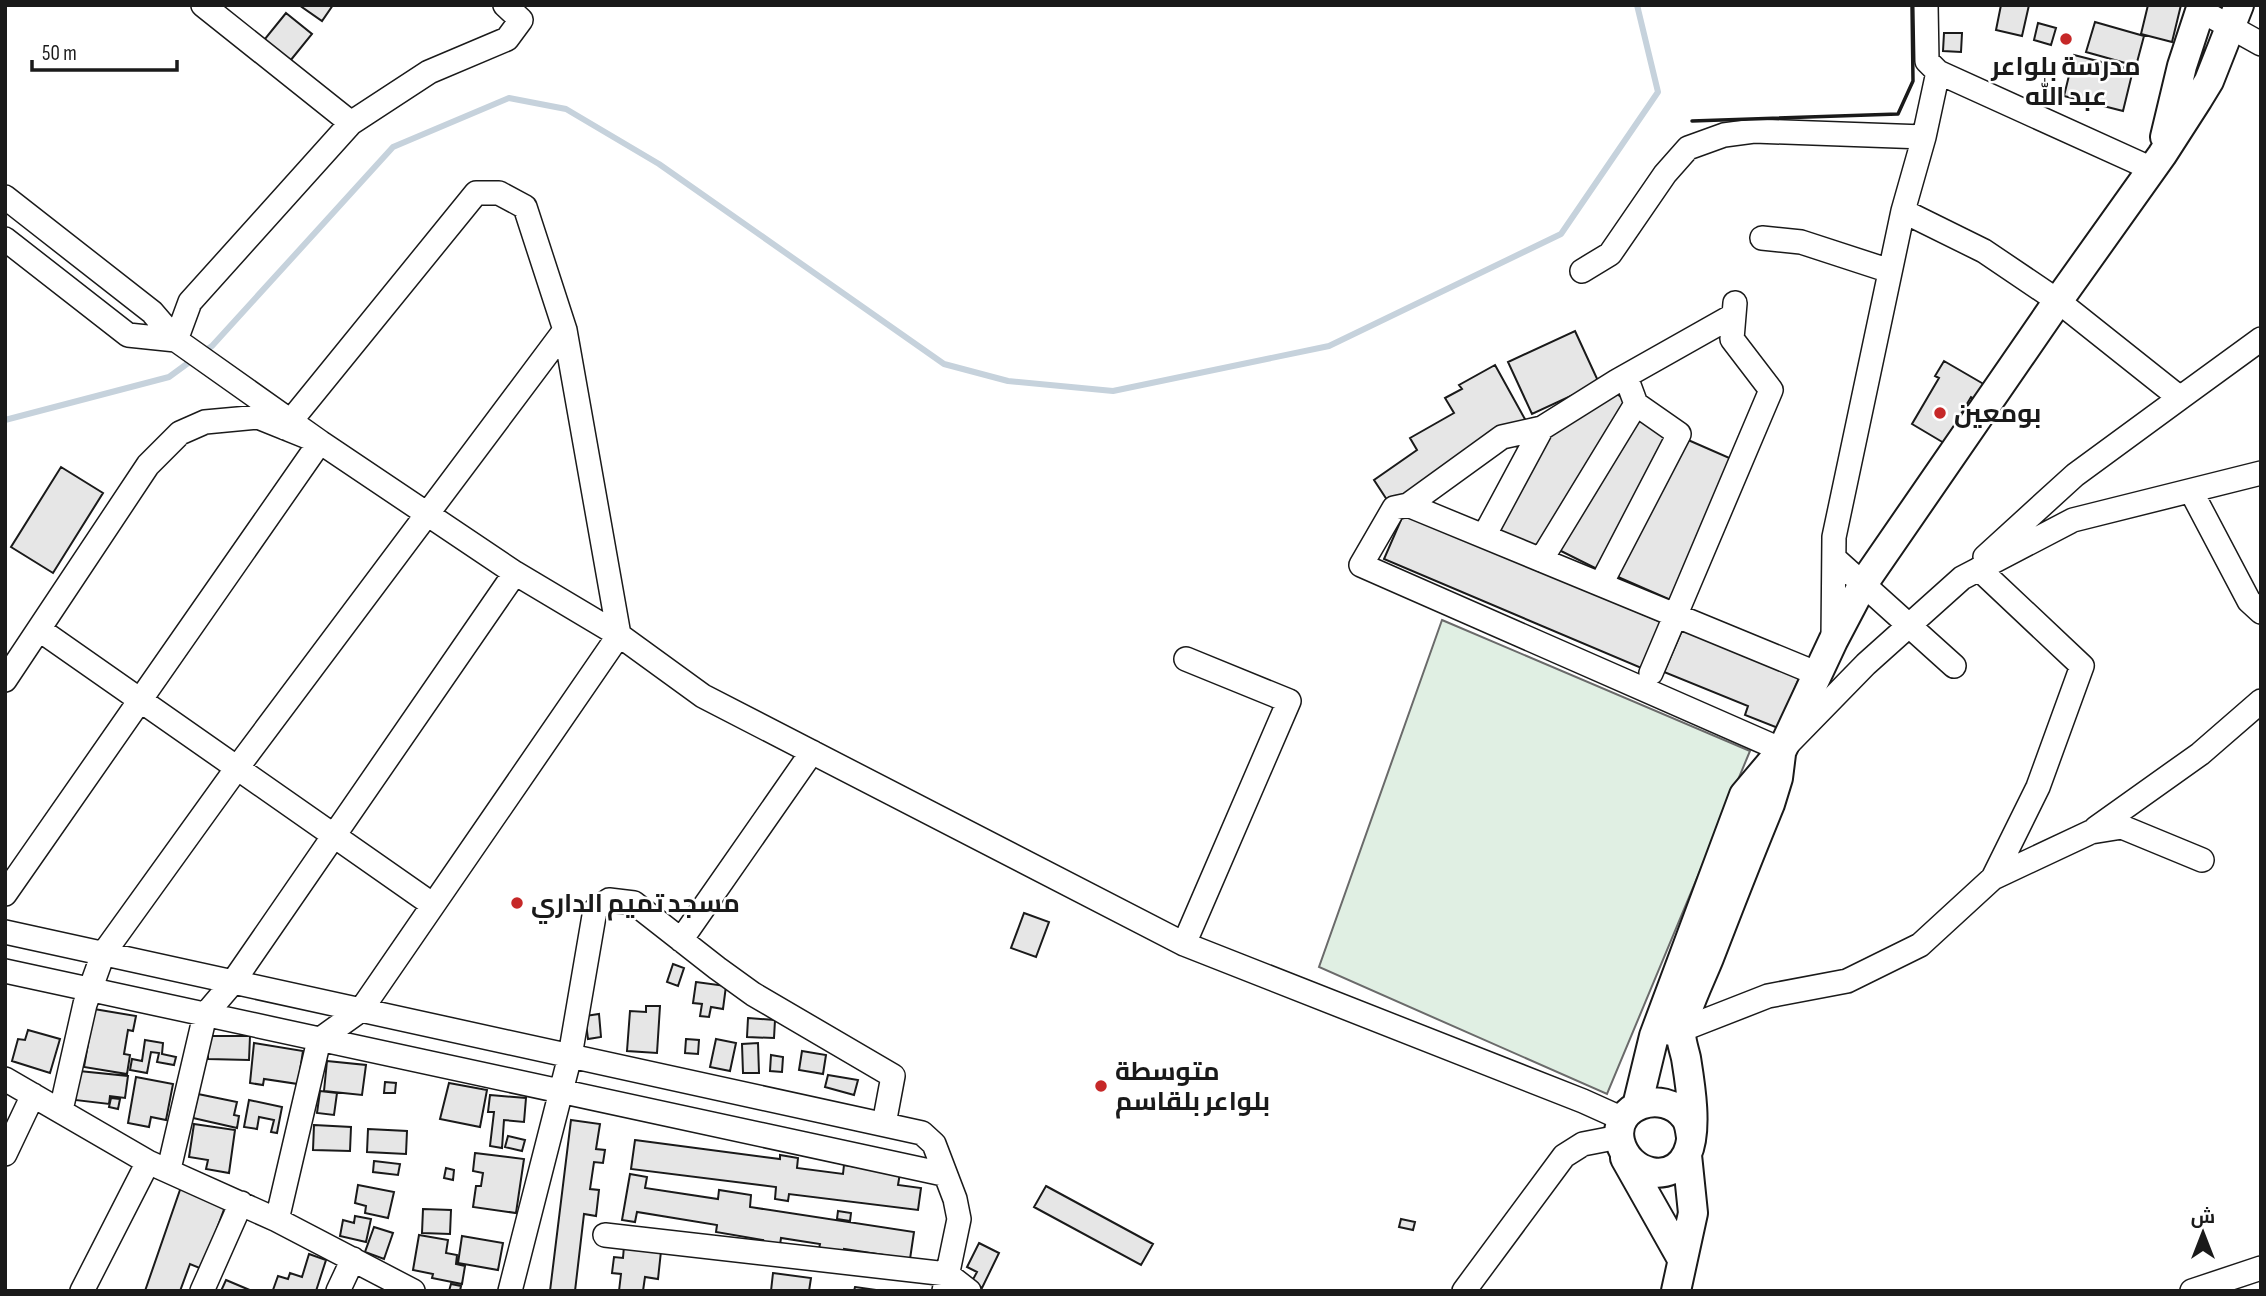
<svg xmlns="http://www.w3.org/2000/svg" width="2266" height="1296" font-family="'Sofia Sans Condensed',Cairo,sans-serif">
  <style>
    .green { fill: #e0efe3; stroke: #6a6a6a; stroke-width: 2 }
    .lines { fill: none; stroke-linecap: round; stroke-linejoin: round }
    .stream { stroke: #c6d2dc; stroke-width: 6 }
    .building { fill: #e6e6e6; stroke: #1a1a1a; stroke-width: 2 }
    .minor-casing { stroke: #1a1a1a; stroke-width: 26 }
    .major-casing { stroke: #1a1a1a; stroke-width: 32 }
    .minor { stroke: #fff; stroke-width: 23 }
    .major { stroke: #fff; stroke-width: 28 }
    .wall { stroke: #1a1a1a; stroke-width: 3.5 }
    .poi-dot { fill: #c62828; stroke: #fff; stroke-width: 2.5 }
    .labels { text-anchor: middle; stroke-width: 5; stroke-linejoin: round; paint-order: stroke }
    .poi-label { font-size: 26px; font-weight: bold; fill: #1a1a1a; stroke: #fff; text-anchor: start }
  </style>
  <rect width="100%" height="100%" fill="#fff"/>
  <!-- green -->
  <path class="green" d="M1442 620 1750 751 1607 1094 1319 967Z"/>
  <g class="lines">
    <!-- stream -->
    <path class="stream" d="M203 352 212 346 393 147 509 98 566 109 659 164 944 364 1008 381 1113 391 1329 346 1561 234 1658 92 1637 5
      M5 420 169 377 195 358"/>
  </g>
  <!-- building -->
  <path class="building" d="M299 5H333L322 21Z
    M2001 5H2029L2022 36 1996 30Z
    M2148 5H2181L2172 42 2141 34Z
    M286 13 312 34 286 66 260 45Z
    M2095 22 2144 36 2136 66 2086 52Z
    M2038 23 2056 28 2051 45 2034 40Z
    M1944 33H1962L1961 52 1943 51Z
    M2074 55 2133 70 2123 111 2064 96Z
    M1575 331 1599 383 1532 414 1508 362Z
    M1944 361 1987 386 1978 401 1971 397 1944 443 1912 424 1939 378 1935 376Z
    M1495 365 1526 421 1391 506 1374 480 1417 450 1410 438 1454 413 1445 398 1462 389 1459 385Z
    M1610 389 1628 402 1537 550 1499 531 1547 436Z
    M1635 418 1673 439 1601 571 1557 549Z
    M1679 436 1734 460 1673 601 1618 577Z
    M61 467 103 493 53 573 11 547Z
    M1404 513 1666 624 1646 670 1384 559Z
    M1683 628 1800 676 1778 728 1745 715 1748 706 1664 672Z
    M1024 913 1049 922 1036 957 1011 948Z
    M673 964 684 968 678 986 667 982Z
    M696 982 726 986 723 1009 711 1007 709 1017 700 1016 702 1004 693 1003Z
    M646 1006H660L657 1053 627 1051 630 1011 646 1012Z
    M94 1009 136 1016 133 1031 128 1030 124 1054 130 1055 127 1074 84 1067Z
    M599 1014 601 1037 588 1039 585 1016Z
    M748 1018 775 1020 774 1038 747 1037Z
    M28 1030 60 1039 50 1073 12 1061 18 1039 25 1040Z
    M208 1036H250L249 1060 208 1059Z
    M686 1039 699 1040 698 1054 685 1053Z
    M716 1039 736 1043 730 1071 710 1067Z
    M145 1040 163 1043 162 1054 176 1057 174 1065 157 1062 159 1053 151 1052 147 1073 130 1070 132 1059 142 1061Z
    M254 1043 303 1051 298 1084 264 1079 263 1085 250 1083Z
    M758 1043 759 1073H743L742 1044Z
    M802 1051 826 1055 823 1074 799 1070Z
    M771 1055 783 1057 782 1072 770 1071Z
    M327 1061 366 1065 362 1095 324 1091Z
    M79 1071 128 1076 125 1098 110 1096 109 1104 75 1100Z
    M828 1075 858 1080 854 1095 825 1087Z
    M136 1077 173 1084 166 1120 151 1117 149 1127 128 1123Z
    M385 1082 396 1083 395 1093H384Z
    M449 1083 487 1090 480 1127 440 1119Z
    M320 1091 337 1093 334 1115 317 1113Z
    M198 1094 237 1102 234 1115 239 1116 237 1128 193 1118Z
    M490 1095 526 1098 524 1122 504 1120 502 1148 490 1146 494 1112H488Z
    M111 1098 120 1099 118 1109 109 1107Z
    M249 1100 282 1107 277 1133 271 1132 274 1120 259 1117 257 1129 244 1127Z
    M571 1120 600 1124 596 1149 605 1150 603 1163 594 1162 590 1189 599 1190 596 1216 584 1214 575 1291H550Z
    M194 1124 235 1130 229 1173 206 1169 208 1160 189 1157Z
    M314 1125 351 1127 350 1151 313 1150Z
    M368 1129 407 1131 406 1154 367 1152Z
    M508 1136 525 1140 522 1151 505 1147Z
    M635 1140 780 1159V1155L798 1158 797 1168 843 1174 844 1165 900 1173 898 1185 921 1188 918 1210 789 1194 788 1201 775 1199 776 1187 631 1169Z
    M475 1153 524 1159 516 1213 473 1207 476 1186H481L483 1173 473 1171Z
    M374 1161 400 1164 398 1175 373 1172Z
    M446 1168 454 1170 453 1180 444 1178Z
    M630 1174 647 1177 645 1188 718 1199 719 1190 751 1195 750 1207 914 1232 910 1259 844 1249 843 1256 818 1253 820 1244 781 1238 780 1245 762 1243 763 1240 716 1232 717 1225 637 1212 635 1222 622 1220Z
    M358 1185 394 1192 388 1218 365 1213 366 1206 355 1203Z
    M1046 1186 1153 1244 1141 1265 1034 1207Z
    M181 1187 226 1204 202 1269 190 1264 180 1291H145Z
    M423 1209 451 1210 450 1234 422 1233Z
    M838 1211 851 1213 850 1221 837 1219Z
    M355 1216 371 1219 366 1242 340 1236 343 1220 354 1223Z
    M1401 1219 1415 1222 1413 1230 1399 1227Z
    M374 1227 393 1233 384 1259 365 1252Z
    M419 1235 448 1240 446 1253 457 1255 456 1264 465 1266 462 1284 432 1278 433 1274 413 1270Z
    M462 1236 503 1243 498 1270 458 1263Z
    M979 1243 999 1253 982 1288 971 1283 977 1272 967 1267Z
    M624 1246 661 1251 658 1279 645 1277 643 1291H619L621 1274 612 1273 614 1257 623 1258Z
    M309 1254 326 1260 316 1291 273 1290 278 1276 288 1279 290 1273 302 1277Z
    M773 1273 811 1278 809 1291H771Z
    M226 1280 252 1291H221Z
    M451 1284 461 1286 460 1291H449Z
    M855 1287 877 1290V1291H854Z"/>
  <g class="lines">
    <defs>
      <path id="minor" d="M203 5 351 123
        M1926 5 1927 61 1938 72
        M2200 10 2261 44
        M5 197 152 312 176 340 320 442 5 894
        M1903 211 1924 137 1938 72 2152 169
        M1762 238 1801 242 1890 271
        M5 239 128 335 176 340
        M1582 271 1610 254 1665 174 1688 148 1724 135 1754 131 1924 137
        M1734 315 1617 381 1542 428 1502 437 1408 505 1394 508 1361 565 1782 750 1866 664 1962 578 2073 520 2261 473
        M176 340 190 302 351 123 429 72 507 39 521 20 505 5
        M2180 398 2261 339
        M2191 491 2249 601 2261 612
        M1408 505 1818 674
        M1484 536 1542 428
        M1834 558 1954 666
        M1541 560 1636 404
        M1979 569 2082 666 2038 787 1993 878
        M1601 584 1679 434 1636 404 1626 377
        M40 630 433 905
        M1833 639 1834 537 1903 211 1984 251 2058 301 2180 398 2075 475 1985 557
        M1651 673 1771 390 1732 339 1735 303
        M5 680 148 465 180 433 205 422 258 417 320 442 515 573 619 635 703 696 1184 944 1583 1101 1623 1119
        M2096 828 2200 754 2261 701
        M5 932 922 1133 934 1144 955 1199 959 1219 944 1291
        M681 940 812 752
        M1184 944 1289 701 1186 659
        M5 971 943 1174
        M1668 1033 1681 1030 1768 996 1847 981 1920 945 1993 878 2091 832 2122 827 2202 860
        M5 1079 148 1162 277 1220 413 1291
        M61 1110 85 1004 103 954 237 768 565 330
        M5 1154 33 1095
        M169 1169 205 1015 233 982 515 573
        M277 1220 319 1040 361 1010 619 635 565 330 525 207 499 193H476L285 428
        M605 1235 947 1274 969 1291
        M82 1291 148 1162
        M202 1291 241 1203
        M338 1291 353 1259
        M510 1291 570 1056 595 910 609 900 634 903 717 968 753 994 893 1076 884 1124
        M1464 1291 1564 1156 1583 1144 1619 1137
        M2192 1291 2261 1268"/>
      <path id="major" d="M2165 137 2182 66 2202 5
        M1637 1106 1654 1036 1744 795 1782 750 1833 641 1863 584 2058 301 2162 155 2198 99 2209 81 2239 5
        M1691 1137C1690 1130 1689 1122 1685 1117 1663 1088 1612 1105 1620 1141 1628 1175 1672 1185 1687 1154 1698 1130 1690 1083 1686 1058 1684 1049 1679 1036 1682 1027 1688 1004 1700 980 1709 958 1729 906 1749 855 1770 804L1778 778 1781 754
        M1625 1158 1682 1259
        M1676 1291 1693 1213 1687 1155"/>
    </defs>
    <!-- minor casing -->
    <use href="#minor" class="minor-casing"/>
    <!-- major casing -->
    <use href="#major" class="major-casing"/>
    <!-- minor -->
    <use href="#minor" class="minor"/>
    <!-- major -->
    <use href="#major" class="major"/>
    <!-- wall -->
    <path class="wall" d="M1692 121 1898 114 1913 81 1912 5"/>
  </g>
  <!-- markers -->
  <g class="poi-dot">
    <circle cx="2066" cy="39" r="7"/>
    <circle cx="1940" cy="413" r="7"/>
    <circle cx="517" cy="903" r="7"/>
    <circle cx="1101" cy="1086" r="7"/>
  </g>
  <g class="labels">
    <!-- poi labels -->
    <g class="poi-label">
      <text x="2066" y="75" text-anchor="middle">مدرسة بلواعر<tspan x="2066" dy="30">عبد الله</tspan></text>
      <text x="1954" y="422">بومعين</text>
      <text x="531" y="912">مسجد تميم الداري</text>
      <text x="1115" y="1080">متوسطة<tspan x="1115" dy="30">بلواعر بلقاسم</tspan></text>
    </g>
  </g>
  <!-- border -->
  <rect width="2266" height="1296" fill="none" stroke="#1a1a1a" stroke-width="14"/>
  <!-- north arrow -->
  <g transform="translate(2203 1233)" stroke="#ffffff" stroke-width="5" paint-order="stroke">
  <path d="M0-5L12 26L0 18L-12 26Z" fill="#1a1a1a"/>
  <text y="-10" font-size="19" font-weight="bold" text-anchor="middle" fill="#1a1a1a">ش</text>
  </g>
  <!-- scale -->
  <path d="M32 60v10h145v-10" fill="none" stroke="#1a1a1a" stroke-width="3.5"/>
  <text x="42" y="60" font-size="21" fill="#1a1a1a" stroke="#ffffff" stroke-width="5" paint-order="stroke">50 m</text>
</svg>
